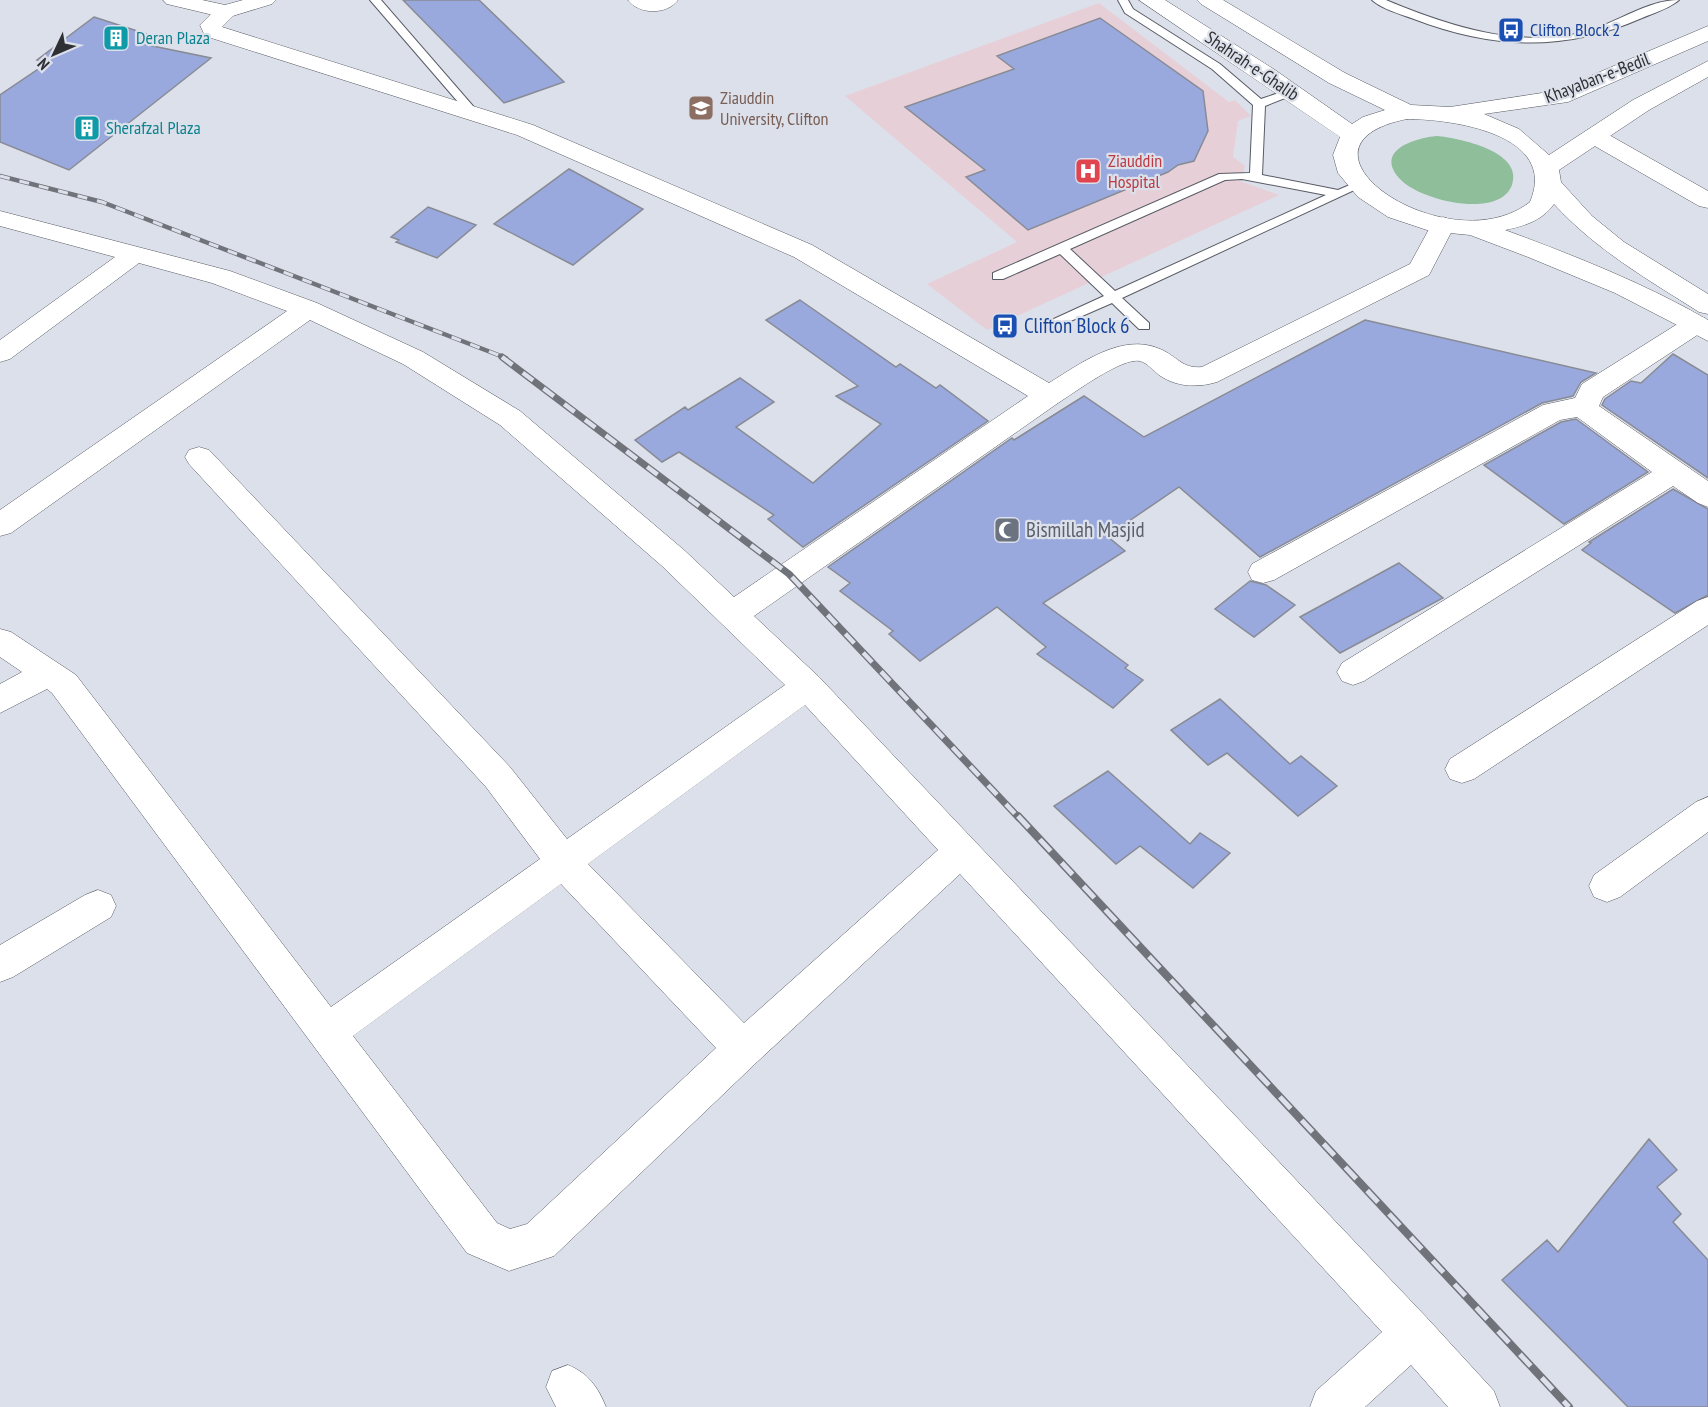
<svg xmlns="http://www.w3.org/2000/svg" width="1708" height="1407" font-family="'PT Sans Narrow',sans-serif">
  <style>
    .medical { fill: #e7cfd8 }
    .green { fill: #8ebe9a }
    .building { fill: #99a9de; stroke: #888b94; stroke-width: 1.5 }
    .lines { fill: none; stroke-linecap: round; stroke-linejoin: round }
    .lane-casing { stroke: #585b64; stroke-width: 2 }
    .street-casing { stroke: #585b64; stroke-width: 1 }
    .secondary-casing { stroke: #585b64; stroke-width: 1 }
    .lane { fill: #fff; fill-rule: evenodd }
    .street { fill: #fff; fill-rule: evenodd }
    .secondary { fill: #fff; fill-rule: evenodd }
    .rail-far2-casing { stroke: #707379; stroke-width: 4.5 }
    .rail-far1-casing { stroke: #707379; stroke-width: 7 }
    .rail-casing { stroke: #707379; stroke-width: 8 }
    .rail-far2 { stroke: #dce0ea; stroke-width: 3; stroke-dasharray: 10; stroke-linecap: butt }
    .rail-far1 { stroke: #dce0ea; stroke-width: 4.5; stroke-dasharray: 13; stroke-linecap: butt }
    .rail { stroke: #dce0ea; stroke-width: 5; stroke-dasharray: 16; stroke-linecap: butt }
    .labels { text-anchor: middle; stroke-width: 4.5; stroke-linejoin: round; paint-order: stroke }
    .far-transit-label { font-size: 18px; fill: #164399; stroke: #dce0ea; text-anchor: start }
    .far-culture-label { font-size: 18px; fill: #0d838f; stroke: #dce0ea; text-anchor: start }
    .far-street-label { font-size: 18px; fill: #2f3034; stroke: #dce0ea }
    .far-education-label { font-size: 18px; fill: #785e54; stroke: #dce0ea; text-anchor: start }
    .far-health-label { font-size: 18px; fill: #be3a42; stroke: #dce0ea; text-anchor: start }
    .transit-label { font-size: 21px; fill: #164399; stroke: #dce0ea; text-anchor: start }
    .worship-label { font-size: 21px; fill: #5b616d; stroke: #dce0ea; text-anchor: start }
  </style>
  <rect width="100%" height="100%" fill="#dce0ea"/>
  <!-- medical -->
  <path class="medical" d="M1099 3 1229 102 1235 100 1251 116 1238 121 1233 157 1245 166 1240 181 1279 195 987 330 927 284 1017 242 845 96Z"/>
  <!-- green -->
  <path class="green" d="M1437 136C1458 138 1524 151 1512 185 1499 220 1420 200 1401 180 1373 151 1414 138 1437 136Z"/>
  <!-- building -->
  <path class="building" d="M403 0H479L564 82 504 103Z
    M94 17 153 36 143 44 211 58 69 170 0 142V95L47 63 37 60Z
    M1100 18 1203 91 1208 131 1194 161 1178 165 1168 172 1028 230 966 177 985 170 905 107 1014 69 997 56Z
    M569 169 643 209 573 265 494 224Z
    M428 207 476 225 437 258 396 242 399 240 391 237Z
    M800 300 896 367 900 364 936 388 940 385 988 421 803 547 768 519 774 515 679 452 662 462 635 440 685 407 688 410 740 378 774 402 736 427 813 483 881 424 836 396 858 386 766 320Z
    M1365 320 1596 373 1581 382 1573 396 1542 403 1260 557 1179 487 1107 536 1125 551 1043 603 1128 665 1125 668 1143 680 1113 708 1037 654 1046 647 997 607 920 661 889 634 893 631 840 591 850 583 828 567 1012 438 1014 440 1084 396 1144 437Z
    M1673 354 1708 375V478L1602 405 1605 399 1631 381 1641 383Z
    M1576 419 1648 472 1564 524 1484 465 1561 422Z
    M1673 489 1708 509V595L1675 613 1582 550 1591 543 1589 542Z
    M1399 563 1443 598 1340 653 1300 617Z
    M1250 581 1266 585 1295 605 1254 637 1215 609Z
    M1220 699 1290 764 1301 756 1337 786 1298 816 1227 753 1208 765 1171 730Z
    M1108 771 1190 844 1200 833 1230 853 1193 888 1140 846 1116 864 1054 806Z
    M1649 1139 1677 1170 1657 1187 1681 1214 1673 1222 1708 1260V1407H1628L1502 1280 1547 1240 1558 1252Z"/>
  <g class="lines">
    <defs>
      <path id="lane" d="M370 0H381L479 113V117H471Z
        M1118 0H1128L1133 9 1220 64 1261 99 1287 90H1295V94L1265 106 1262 175 1338 190 1359 181 1365 185 1122 298 1149 323V329H1139L1112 303 1050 330 1043 326 1045 323 1104 296 1060 254 1003 279H993V273L1219 174 1250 173 1253 105 1212 69 1125 13ZM1242 179 1326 195 1115 291 1070 249 1225 180Z
        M1372 0H1386C1448 26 1521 50 1588 31 1618 22 1648 0 1679 0 1670 8 1654 13 1642 18 1565 52 1492 49 1414 19 1400 14 1382 9 1372 0Z"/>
      <path id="street" d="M628 0H678C667 15 639 15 628 0Z
        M226 6 234 7 237 12 222 27 533 125 812 245 1049 383C1080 364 1122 332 1160 349 1177 356 1182 369 1202 367L1410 264 1434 220 1443 217 1452 220 1455 225 1429 275 1217 382C1197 388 1176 387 1159 375 1153 370 1147 363 1140 361 1122 357 1074 393 1058 403L754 616 819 677 1428 1319 1494 1391 1500 1407H1448L1411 1365 1365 1407H1310L1316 1391 1382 1332 960 874 757 1062 554 1256 509 1271 467 1253 52 693 47 689 0 713V684L22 672 0 657V629L11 632 76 675 331 1007 540 859 486 787 189 464 185 457 189 450 199 447 209 450 510 767 567 839 785 685 662 566 500 425 403 364 310 320 11 533 0 536V510L287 311 212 283 139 263 10 359 0 362V340L115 257 0 226V211L230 271 317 303 423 352 520 411 684 550 734 597 1028 396 794 257 517 135 205 36 200 25 218 7ZM805 705 938 850 744 1023 588 864ZM561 884 716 1048 527 1224 510 1229 497 1223 353 1036Z
        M1594 129 1602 131 1708 191V208L1699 206 1586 141 1582 136 1586 131Z
        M1696 315 1705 318 1708 322 1705 330 1603 397 1599 406 1708 481V507L1698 503 1673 486 1364 681 1353 685 1342 681 1337 672 1342 663 1652 472 1577 417 1560 420 1274 580 1263 583 1252 580 1248 572 1252 564 1543 405 1575 398 1582 384 1687 318Z
        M1708 597V625L1474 779 1462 783 1450 779 1445 769 1450 759 1697 601Z
        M1708 797V832L1620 897 1607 902 1594 897 1589 886 1594 875 1696 802Z
        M98 890 111 895 116 906 111 917 13 977 0 982V945L85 895Z
        M568 1365C588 1373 598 1387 606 1407H556L546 1387 552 1371Z"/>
      <path id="secondary" d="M163 0H202L225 5 243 0H276L272 4 226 18 167 4Z
        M1139 0H1165L1275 70 1352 124 1363 117 1385 110 1329 83 1201 4 1197 0H1223L1345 73 1411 105 1450 107 1555 91 1708 26V41L1568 102 1484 114 1519 129 1549 155 1633 100 1708 61V77L1649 110 1559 170 1561 182 1592 216 1624 242 1708 294V314L1699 312C1647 279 1595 249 1554 204 1542 221 1524 226 1505 230 1575 256 1644 283 1708 320V341L1615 293 1528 257 1470 235 1430 231 1388 217 1358 197 1338 173 1333 155 1340 137ZM1407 119C1452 119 1559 134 1530 202 1448 266 1272 146 1407 119Z"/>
    </defs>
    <!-- lane casing -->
    <use href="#lane" class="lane-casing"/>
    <!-- street casing -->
    <use href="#street" class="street-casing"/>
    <!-- secondary casing -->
    <use href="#secondary" class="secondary-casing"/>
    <!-- lane -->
    <use href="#lane" class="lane"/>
    <!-- street -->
    <use href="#street" class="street"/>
    <!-- secondary -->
    <use href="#secondary" class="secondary"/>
    <defs>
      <path id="rail-far2" d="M0 176 102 202 506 358"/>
      <path id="rail-far1" d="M502 357 789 574 1019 818"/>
      <path id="rail" d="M1018 816 1569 1407"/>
    </defs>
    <!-- rail-far2 casing -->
    <use href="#rail-far2" class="rail-far2-casing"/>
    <!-- rail-far1 casing -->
    <use href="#rail-far1" class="rail-far1-casing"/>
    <!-- rail casing -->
    <use href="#rail" class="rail-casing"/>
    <!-- rail-far2 -->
    <use href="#rail-far2" class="rail-far2"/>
    <!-- rail-far1 -->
    <use href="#rail-far1" class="rail-far1"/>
    <!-- rail -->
    <use href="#rail" class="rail"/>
  </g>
  <!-- icons -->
  <defs>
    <symbol id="bus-square" viewBox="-11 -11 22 22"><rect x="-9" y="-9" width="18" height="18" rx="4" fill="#1a4fb4" stroke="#dce0ea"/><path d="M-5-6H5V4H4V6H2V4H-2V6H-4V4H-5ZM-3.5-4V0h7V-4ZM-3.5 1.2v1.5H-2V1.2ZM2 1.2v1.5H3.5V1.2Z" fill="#fff"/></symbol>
    <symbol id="building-square" viewBox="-11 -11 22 22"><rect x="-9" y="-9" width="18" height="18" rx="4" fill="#0f9aa8" stroke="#dce0ea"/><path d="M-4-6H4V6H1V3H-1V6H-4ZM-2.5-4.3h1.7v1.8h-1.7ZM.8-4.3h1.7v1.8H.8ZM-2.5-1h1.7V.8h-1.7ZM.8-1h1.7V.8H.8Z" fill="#fff"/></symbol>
    <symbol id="university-square" viewBox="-11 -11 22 22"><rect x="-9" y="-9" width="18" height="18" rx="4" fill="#8d6e63" stroke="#dce0ea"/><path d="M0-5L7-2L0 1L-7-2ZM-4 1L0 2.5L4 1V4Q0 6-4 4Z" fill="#fff"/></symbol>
    <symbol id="hospital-square" viewBox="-11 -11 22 22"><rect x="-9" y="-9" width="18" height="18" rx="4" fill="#e0444e" stroke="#dce0ea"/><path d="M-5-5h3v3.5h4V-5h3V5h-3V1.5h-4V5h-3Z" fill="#fff"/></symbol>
    <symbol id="mosque-square" viewBox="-11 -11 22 22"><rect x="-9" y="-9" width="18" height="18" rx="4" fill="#6b7280" stroke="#dce0ea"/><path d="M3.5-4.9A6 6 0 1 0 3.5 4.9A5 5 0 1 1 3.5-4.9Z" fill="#fff"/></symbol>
  </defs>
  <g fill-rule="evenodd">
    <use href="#bus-square" x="1496" y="15" width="30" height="30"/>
    <use href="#building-square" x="101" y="23" width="30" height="30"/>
    <use href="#university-square" x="686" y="93" width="30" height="30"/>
    <use href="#building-square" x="72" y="113" width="30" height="30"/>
    <use href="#hospital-square" x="1073" y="156" width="30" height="30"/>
    <use href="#bus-square" x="990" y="311" width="30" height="30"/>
    <use href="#mosque-square" x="992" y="515" width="30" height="30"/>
  </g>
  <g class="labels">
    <!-- far-transit labels -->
    <g class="far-transit-label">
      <text x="1530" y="36">Clifton Block 2</text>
    </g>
    <!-- far-culture labels -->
    <g class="far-culture-label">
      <text x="136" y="44">Deran Plaza</text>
      <text x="106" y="134">Sherafzal Plaza</text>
    </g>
    <!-- far-street labels -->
    <g class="far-street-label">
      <text transform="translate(1252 66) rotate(34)" y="6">Shahrah-e-Ghalib</text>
      <text transform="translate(1597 78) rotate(-21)" y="6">Khayaban-e-Bedil</text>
    </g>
    <!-- far-education labels -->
    <g class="far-education-label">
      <text x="720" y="104">Ziauddin<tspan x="720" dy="21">University, Clifton</tspan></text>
    </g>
    <!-- far-health labels -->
    <g class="far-health-label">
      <text x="1108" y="167">Ziauddin<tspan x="1108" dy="21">Hospital</tspan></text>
    </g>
    <!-- transit labels -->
    <g class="transit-label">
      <text x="1024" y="333">Clifton Block 6</text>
    </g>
    <!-- worship labels -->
    <g class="worship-label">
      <text x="1026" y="537">Bismillah Masjid</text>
    </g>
  </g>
  <!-- north arrow -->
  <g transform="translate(54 54) rotate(226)" stroke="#dce0ea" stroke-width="4.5" paint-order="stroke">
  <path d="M0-4.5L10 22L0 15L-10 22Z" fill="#2f3034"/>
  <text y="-9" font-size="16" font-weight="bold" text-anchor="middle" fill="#2f3034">N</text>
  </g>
</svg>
